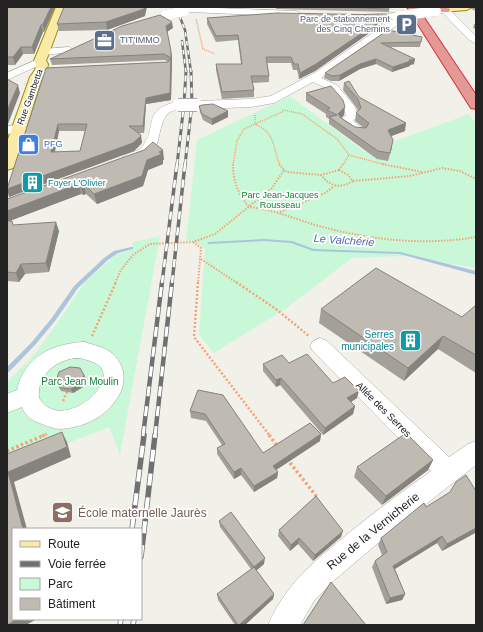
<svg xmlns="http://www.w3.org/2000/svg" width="483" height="632" font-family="Helvetica,sans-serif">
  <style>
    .park { fill: #c9f8d9 }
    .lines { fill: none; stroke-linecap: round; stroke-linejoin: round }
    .stream { fill: #abc5dd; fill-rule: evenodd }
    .minor-casing { stroke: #a6a6a6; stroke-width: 1 }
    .major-casing { stroke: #9a8e06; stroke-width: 2 }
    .highway-casing { stroke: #d6303f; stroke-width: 2 }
    .path-far3 { stroke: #f5a376; stroke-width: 1.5; stroke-dasharray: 1 1; stroke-linecap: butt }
    .path-far2 { stroke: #f5a376; stroke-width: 2; stroke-dasharray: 1.5 1.5; stroke-linecap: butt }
    .path-far1 { stroke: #f5a376; stroke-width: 2.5; stroke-dasharray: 2 2; stroke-linecap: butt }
    .path { stroke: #f5a376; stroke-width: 3.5; stroke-dasharray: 2.5 2.5; stroke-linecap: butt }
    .minor { fill: #fff; fill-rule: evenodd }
    .major { fill: #f9eaa6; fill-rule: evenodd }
    .highway { fill: #e59994; fill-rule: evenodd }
    .rail-far4-casing { stroke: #707070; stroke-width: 2.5 }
    .rail-far3-casing { stroke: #707070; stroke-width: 3 }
    .rail-far2-casing { stroke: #707070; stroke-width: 3.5 }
    .rail-far1-casing { stroke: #707070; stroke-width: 4.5 }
    .rail-casing { stroke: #707070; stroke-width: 5.5 }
    .rail-far4 { stroke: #fff; stroke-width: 1.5; stroke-dasharray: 4.5; stroke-linecap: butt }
    .rail-far3 { stroke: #fff; stroke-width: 2; stroke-dasharray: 6; stroke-linecap: butt }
    .rail-far2 { stroke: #fff; stroke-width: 2.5; stroke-dasharray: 8; stroke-linecap: butt }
    .rail-far1 { stroke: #fff; stroke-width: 3; stroke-dasharray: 10; stroke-linecap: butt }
    .rail { stroke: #fff; stroke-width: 4; stroke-dasharray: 12; stroke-linecap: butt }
    .minor-bridge-far1-casing { stroke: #a6a6a6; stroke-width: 10; stroke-linecap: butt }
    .minor-bridge-casing { stroke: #a6a6a6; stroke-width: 14; stroke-linecap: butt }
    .minor-bridge-far1 { stroke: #fff; stroke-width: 10 }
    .minor-bridge { stroke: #fff; stroke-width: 12 }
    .wall { fill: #a4a099; fill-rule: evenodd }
    .shaded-wall { fill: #86827d }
    .building { fill: #bfbab2; stroke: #86827d; fill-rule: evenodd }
    .labels { text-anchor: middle; stroke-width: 3.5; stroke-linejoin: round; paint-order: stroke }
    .far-service-label { font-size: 9px; fill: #4e5e75; stroke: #fff; text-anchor: end }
    .far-street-label { font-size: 9px; fill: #222; stroke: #fff }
    .far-shop-label { font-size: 9px; fill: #366cbe; stroke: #fff; text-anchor: start }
    .far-culture-label { font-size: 9px; fill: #0d838f; stroke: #fff; text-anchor: start }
    .far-park-label { font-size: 9px; fill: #107f35; stroke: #fff }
    .culture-label { font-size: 10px; fill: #0d838f; stroke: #fff; text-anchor: end }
    .park-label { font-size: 10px; fill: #107f35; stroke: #fff }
    .street-label { font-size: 10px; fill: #222; stroke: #fff }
    .water-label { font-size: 11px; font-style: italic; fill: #5068af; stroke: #fff }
    .near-education-label { font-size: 12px; fill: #785e54; stroke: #fff; text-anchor: start }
    .near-street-label { font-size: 12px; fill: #222; stroke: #fff }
  </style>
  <rect width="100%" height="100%" fill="#f1f1e9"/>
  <!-- park -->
  <path class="park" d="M290 96 365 152 469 114 476 124V268L406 256 352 258 288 307 214 353 199 335 205 248 193 241H186L197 140Z
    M160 236 120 455 109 427 7 467V382L32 357 54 328 85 282 116 255 132 250 133 242Z"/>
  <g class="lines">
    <!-- stream -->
    <path class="stream" d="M264 239 292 241 314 249 400 252 476 271V275L400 254 313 251 291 243 264 241 209 244 207 243 209 242Z
      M131 247H133V249L118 253 108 260 78 288 55 321 35 345 9 372H7V367L31 343 51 319 74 286 104 258 114 251Z"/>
    <defs>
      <path id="minor" d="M189 7 297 11 301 14 297 17 191 12 184 14 180 11Z
        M445 7 448 8 476 36V44L468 39 443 13 436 14 432 11 433 9Z
        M399 13 403 16 399 24 321 78 337 85 355 107 358 116 353 121 366 131 365 134C356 136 344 129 339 122L346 115 343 107 328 89 313 82 274 103 251 107 197 109 193 108 191 105 193 102 197 101 251 99 271 96 316 72 393 19 364 20 361 19 360 17 361 15Z
        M69 47 74 50 73 52 44 55 39 52 44 49Z
        M40 58 45 61 44 63 7 80V73Z
        M178 101 182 102 184 105C180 111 170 109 166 116 155 133 164 152 139 160 133 162 129 163 123 162L121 159C126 152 137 153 142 147 159 126 140 111 178 101Z
        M18 125 22 126 24 129 22 132 7 134V126Z
        M320 338 327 341 449 457 468 444 476 441V465L398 526 331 583 314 601 300 625H268C286 583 316 560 350 532 376 511 403 491 431 471L313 351 310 346 313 341Z
        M85 342C93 345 107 348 113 354 134 375 121 401 100 416 89 424 74 428 60 429 54 429 48 426 42 424 33 421 26 417 22 407L7 413V394L17 390C24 357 53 343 85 342ZM75 358C83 358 88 360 95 363 127 378 62 436 39 398 37 376 54 361 75 358Z"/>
      <path id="major" d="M56 7H66L46 61 48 64 47 70 42 77 15 165 13 168 7 170V142L30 77 35 70 36 64 34 61Z
        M445 7H472L467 10 441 12 440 10Z"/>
      <path id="highway" d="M407 7H417L476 95V109L471 108 469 105Z
        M438 7H448L450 10 449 12H441Z"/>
    </defs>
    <!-- minor casing -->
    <use href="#minor" class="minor-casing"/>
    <!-- major casing -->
    <use href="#major" class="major-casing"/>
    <!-- highway casing -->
    <use href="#highway" class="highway-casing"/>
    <!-- path-far3 -->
    <path class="path-far3" d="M196 19 203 49 215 54
      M283 110 302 114 337 139 349 155 386 165
      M255 115V124C276 134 272 146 280 165
      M233 165 237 141 244 129 284 111
      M343 165 349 155"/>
    <!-- path-far2 -->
    <path class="path-far2" d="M233 164C233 181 238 194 249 207 276 210 294 219 319 226 370 240 424 246 476 237
      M279 164 284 170 287 172 321 175
      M382 164 422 172
      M339 170 348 175 353 181C340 189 331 187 321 175Z
      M339 170 343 164
      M353 181 410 176 442 168 460 171 476 179
      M280 212 325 193 333 187
      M193 242 201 248 198 283
      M201 259 237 283
      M115 283 121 270 133 255 150 244 193 242 215 234 272 188 284 170"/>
    <!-- path-far1 -->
    <path class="path-far1" d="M198 282 194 337 270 436
      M236 282 276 309 309 336
      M92 336 116 282
      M63 401 67 392
      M42 436 47 434"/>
    <!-- path -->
    <path class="path" d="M269 435 278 447
      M7 451 45 435
      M287 459 317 497"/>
    <!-- minor -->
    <use href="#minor" class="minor"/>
    <!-- major -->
    <use href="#major" class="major"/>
    <!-- highway -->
    <use href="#highway" class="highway"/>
    <defs>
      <path id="rail-far4" d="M176 7 185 30 191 72
        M182 41 186 72"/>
      <path id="rail-far3" d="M177 165 184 104 186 71
        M185 165 192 104 191 71"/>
      <path id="rail-far2" d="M162 283 177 164
        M172 283 185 164"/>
      <path id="rail-far1" d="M143 436 162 282
        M155 436 172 282"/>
      <path id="rail" d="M132 529 144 435
        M141 557 155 435
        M120 625 121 619
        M133 625 134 619"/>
    </defs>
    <!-- rail-far4 casing -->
    <use href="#rail-far4" class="rail-far4-casing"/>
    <!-- rail-far3 casing -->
    <use href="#rail-far3" class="rail-far3-casing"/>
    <!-- rail-far2 casing -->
    <use href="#rail-far2" class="rail-far2-casing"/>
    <!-- rail-far1 casing -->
    <use href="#rail-far1" class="rail-far1-casing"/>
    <!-- rail casing -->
    <use href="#rail" class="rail-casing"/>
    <!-- rail-far4 -->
    <use href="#rail-far4" class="rail-far4"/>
    <!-- rail-far3 -->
    <use href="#rail-far3" class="rail-far3"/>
    <!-- rail-far2 -->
    <use href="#rail-far2" class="rail-far2"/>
    <!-- rail-far1 -->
    <use href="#rail-far1" class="rail-far1"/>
    <!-- rail -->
    <use href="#rail" class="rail"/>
    <defs>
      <path id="minor-bridge-far1" d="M166 15 184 11
        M399 16 436 11"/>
      <path id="minor-bridge" d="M178 105H197"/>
    </defs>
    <!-- minor-bridge-far1 casing -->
    <use href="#minor-bridge-far1" class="minor-bridge-far1-casing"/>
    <!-- minor-bridge casing -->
    <use href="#minor-bridge" class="minor-bridge-casing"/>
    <!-- minor-bridge-far1 -->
    <use href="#minor-bridge-far1" class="minor-bridge-far1"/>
    <!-- minor-bridge -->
    <use href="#minor-bridge" class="minor-bridge"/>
  </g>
  <!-- wall -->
  <path class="wall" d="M7 7H55L44 32H43L34 54H23L15 65H7Z
    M276 7H389V12L276 9Z
    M472 7H476V11L471 9Z
    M389 15 388 20 315 71 299 79 297 70H293L291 63H267L269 76V82L252 83 254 90V97L222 99 216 70V64H241L238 40 216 42 207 24V18Z
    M145 16 107 30 59 31 57 24Z
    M476 23V29L473 28 474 24Z
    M173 28 167 31 172 58 171 100 146 104 144 133H138L142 142 141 144 134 151 9 197 46 68 168 62 165 60 52 65 50 59ZM59 131H85L80 151 55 152Z
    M388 30 421 42 420 47H391L414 64 410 65V66L392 72 376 64 360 69 339 81H331L324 78 325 73Z
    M344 83 359 97 405 131 391 136 392 148 388 161 377 159 329 124V119L326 117V114L306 101V93L344 115 341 118 355 127 364 128 355 121 356 113 358 111 356 107 343 90Z
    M199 106 228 111V117L212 125 203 120 200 112Z
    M163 160V164L148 170 143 186 97 204 86 194 83 195 81 194 9 221 13 225 59 231 49 272 25 274 19 282 7 281V199L164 160Z
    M476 305V373L438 349 404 381 319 323 321 309 462 317Z
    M289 363 333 383 357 398 351 402 355 406 353 414 323 435 280 385 276 387 263 371V364Z
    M84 375 86 379 83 387 73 393 61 391 56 381Z
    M198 390 263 453 321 434 320 441 276 470 278 472 277 478 254 492 241 475 234 479 217 454V448L222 445 206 421 191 418 190 411Z
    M433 460 428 470 382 505 354 477 357 467Z
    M476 491V535L475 533 442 551 437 543 395 569 405 594 402 600 386 604 372 567 375 561 382 555 378 545 381 538 426 507Z
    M219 521 264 564 256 571 274 594 273 599 245 625H235L218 600 217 594 251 569 220 527Z
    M279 530 341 537 313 561 298 544 290 551 278 536Z"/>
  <!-- shaded-wall -->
  <path class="shaded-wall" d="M51 7H55L44 32 43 24Z
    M145 7H147L145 16 107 30 106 22Z
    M389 15 388 20 315 71 299 79 300 73Z
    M172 22 173 28 167 32 166 26Z
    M41 25 43 32 34 54 32 47Z
    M21 47 23 54 15 65 13 57Z
    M171 51 172 58 171 100 146 104 144 133 143 126 146 98 170 93Z
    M376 59V64L360 69 339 81 340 75 360 64Z
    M415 59 414 64 410 65V66L392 72 393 67 409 60Z
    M18 85 20 93 8 124 7 125V111Z
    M345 107 344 115 338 122V114Z
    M228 111V117L212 125V119Z
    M406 123 405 131 386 138 388 130Z
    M58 124 59 131 53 160 51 152Z
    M141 135 142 142 141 144 134 151 9 197 7 189Z
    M163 150 164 160H163V164L148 170 143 186 97 204 94 194 159 152Z
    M79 184 81 194 7 222V211Z
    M84 184 86 194 83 195 80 185Z
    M56 222 59 231 49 272 46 263Z
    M21 264 25 274 19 282 16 273Z
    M443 336 438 349 404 381 408 368Z
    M84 375 86 379 83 387 73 393 71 389Z
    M281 378 280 385 276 387V380Z
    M359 391 357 398 346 405 347 398Z
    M355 406 353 414 323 435 325 428Z
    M62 432 67 442 71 457 14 482 27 529H23L8 472Z
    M321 434 320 441 273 472V466Z
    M433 460 428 470 382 505 386 496Z
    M241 468V475L234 479V472Z
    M278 472 277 478 254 492V486Z
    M476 528V531L475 533 442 551 447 544Z
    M343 531 341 537 313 561 315 555Z
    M442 536 437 543 390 572 393 566Z
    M299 538 298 544 290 551 291 545Z
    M265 558 264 564 253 573 254 567Z
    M274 594 273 599 245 625H239Z
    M405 594 402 600 386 604 390 598Z
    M17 619H37L26 625H7Z"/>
  <!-- building -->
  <path class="building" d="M7 7H51L43 24 41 25 32 47H21L13 57H7Z
    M64 7H145L144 9 106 22 57 24Z
    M332 7H389V9Z
    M277 13 389 15 316 64 300 73 298 64H294L291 57H266L269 76H251L254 90 222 92 216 64H242L238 35 216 36 207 18Z
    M160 15 172 22 166 26 171 51 170 93 146 98 143 126H129L141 135 140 137 133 143 7 189 46 68 168 62 171 58 164 54 50 59 122 26ZM58 124H87L80 151 51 152Z
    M388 30 422 37 421 42 381 43 415 59 409 60 411 61 393 67 376 59 360 64 340 75 332 76 325 73Z
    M7 79 18 85 7 111Z
    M349 81 359 97 406 123 388 130 393 140 390 153 378 151 329 117 337 115 327 110 330 108 306 93 331 86 343 100 345 107 338 114 341 118 355 127 366 128 369 123 356 113 361 108 358 99 344 83Z
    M213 104 228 111 212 119 202 114 199 106 202 105Z
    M153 142 163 150 159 152 162 154 147 160 142 176 94 194 84 184 80 185 79 184 7 211V199L144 150Z
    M7 221H12L13 225 56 222 46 263 21 264 16 273 7 272Z
    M376 268 462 317 476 305V355L443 336 408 368 321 309Z
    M307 354 333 383 345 377 359 391 347 398 355 406 325 428 281 378 276 380 263 364 282 355 289 363Z
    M70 367 80 368 84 375 81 383 71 389 60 388 56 381 59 372Z
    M198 390 223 395 263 453 310 423 321 434 273 466 278 472 254 486 241 468 234 472 217 448 225 444 205 414 190 411Z
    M62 432 67 447 8 472 23 529H13V619H17L7 625V454Z
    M406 433 433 460 386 496 357 467Z
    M466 475 476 491V528L447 544 442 536 393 566 405 594 390 598 375 561 387 552 381 538 424 503 426 507 450 492 456 482Z
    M316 496 343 531 315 555 299 538 291 545 279 530Z
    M231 512 265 558 254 567 219 521Z
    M254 567 274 594 239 625H238L217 594Z
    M331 582 366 625H303Z"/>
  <!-- icons -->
  <defs>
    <symbol id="parking-square" viewBox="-11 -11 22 22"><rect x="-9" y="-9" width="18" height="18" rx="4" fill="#5c6f8a" stroke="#fff"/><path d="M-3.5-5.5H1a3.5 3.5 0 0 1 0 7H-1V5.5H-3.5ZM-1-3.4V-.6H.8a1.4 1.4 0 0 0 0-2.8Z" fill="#fff"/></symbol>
    <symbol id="office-square" viewBox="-11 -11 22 22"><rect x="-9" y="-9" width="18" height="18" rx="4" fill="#5c6f8a" stroke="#fff"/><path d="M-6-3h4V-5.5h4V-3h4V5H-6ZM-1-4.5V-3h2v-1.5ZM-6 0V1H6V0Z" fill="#fff"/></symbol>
    <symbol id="shop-square" viewBox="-11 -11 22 22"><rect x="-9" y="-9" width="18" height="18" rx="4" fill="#3f7fe0" stroke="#fff"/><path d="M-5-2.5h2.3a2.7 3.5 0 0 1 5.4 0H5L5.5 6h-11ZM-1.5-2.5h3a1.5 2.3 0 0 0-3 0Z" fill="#fff"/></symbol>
    <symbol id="building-square" viewBox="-11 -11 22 22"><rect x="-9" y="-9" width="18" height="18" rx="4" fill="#0f9aa8" stroke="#fff"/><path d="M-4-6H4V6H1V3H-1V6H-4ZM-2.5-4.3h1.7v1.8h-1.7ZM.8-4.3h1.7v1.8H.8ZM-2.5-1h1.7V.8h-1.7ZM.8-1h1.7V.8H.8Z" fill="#fff"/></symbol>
    <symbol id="school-square" viewBox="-11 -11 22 22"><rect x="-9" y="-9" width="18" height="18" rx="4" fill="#8d6e63" stroke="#fff"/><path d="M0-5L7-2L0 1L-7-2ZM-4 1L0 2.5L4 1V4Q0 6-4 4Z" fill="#fff"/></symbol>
  </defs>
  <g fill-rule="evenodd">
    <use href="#parking-square" x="394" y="12" width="25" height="25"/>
    <use href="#office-square" x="92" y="28" width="25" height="25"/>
    <use href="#shop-square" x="16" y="132" width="25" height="25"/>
    <use href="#building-square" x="20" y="170" width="25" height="25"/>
    <use href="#building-square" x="398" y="328" width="25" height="25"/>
    <use href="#school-square" x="50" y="500" width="25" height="25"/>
  </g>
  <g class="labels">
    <!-- far-service labels -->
    <g class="far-service-label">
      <text x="390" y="22">Parc de stationnement<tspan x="390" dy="10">des Cinq Chemins</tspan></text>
      <text x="120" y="43" text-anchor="start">TIT'IMMO</text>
    </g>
    <!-- far-street labels -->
    <g class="far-street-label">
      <text transform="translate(30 97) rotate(-70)" y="3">Rue Gambetta</text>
    </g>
    <!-- far-shop labels -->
    <g class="far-shop-label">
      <text x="44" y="147">PFG</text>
    </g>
    <!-- far-culture labels -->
    <g class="far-culture-label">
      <text x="48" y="186">Foyer L'Olivier</text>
    </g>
    <!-- far-park labels -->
    <g class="far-park-label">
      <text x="280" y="198">Parc Jean-Jacques<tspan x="280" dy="10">Rousseau</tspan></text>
    </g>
    <!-- culture labels -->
    <g class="culture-label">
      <text x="394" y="338">Serres<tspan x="394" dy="12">municipales</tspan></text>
    </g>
    <!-- park labels -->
    <g class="park-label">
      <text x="80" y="385">Parc Jean Moulin</text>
    </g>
    <!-- street labels -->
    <g class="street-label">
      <text transform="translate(384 409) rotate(45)" y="4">Allée des Serres</text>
    </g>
    <!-- water labels -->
    <g class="water-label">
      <text transform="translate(344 240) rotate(4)" y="4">Le Valchérie</text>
    </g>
    <!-- near-education labels -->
    <g class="near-education-label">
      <text x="78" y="517">École maternelle Jaurès</text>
    </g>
    <!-- near-street labels -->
    <g class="near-street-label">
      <text transform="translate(373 531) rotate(-39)" y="4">Rue de la Vernicherie</text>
    </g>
  </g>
  <!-- border -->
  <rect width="483" height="632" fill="none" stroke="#222222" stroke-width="16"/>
  <!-- legend -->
  <rect x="12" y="528" width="130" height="92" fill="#ffffff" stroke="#a7a7a7"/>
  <rect x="20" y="541" width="20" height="6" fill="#f9eaa6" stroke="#a7a7a7"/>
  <text x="48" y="548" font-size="12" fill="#222222">Route</text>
  <rect x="20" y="561" width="20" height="6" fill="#707070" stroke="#a7a7a7"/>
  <text x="48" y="568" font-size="12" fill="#222222">Voie ferrée</text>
  <rect x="20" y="578" width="20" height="12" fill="#c9f8d9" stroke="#a7a7a7"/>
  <text x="48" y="588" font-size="12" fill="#222222">Parc</text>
  <rect x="20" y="598" width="20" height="12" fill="#bfbab2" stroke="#a7a7a7"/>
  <text x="48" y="608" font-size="12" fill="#222222">Bâtiment</text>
</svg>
